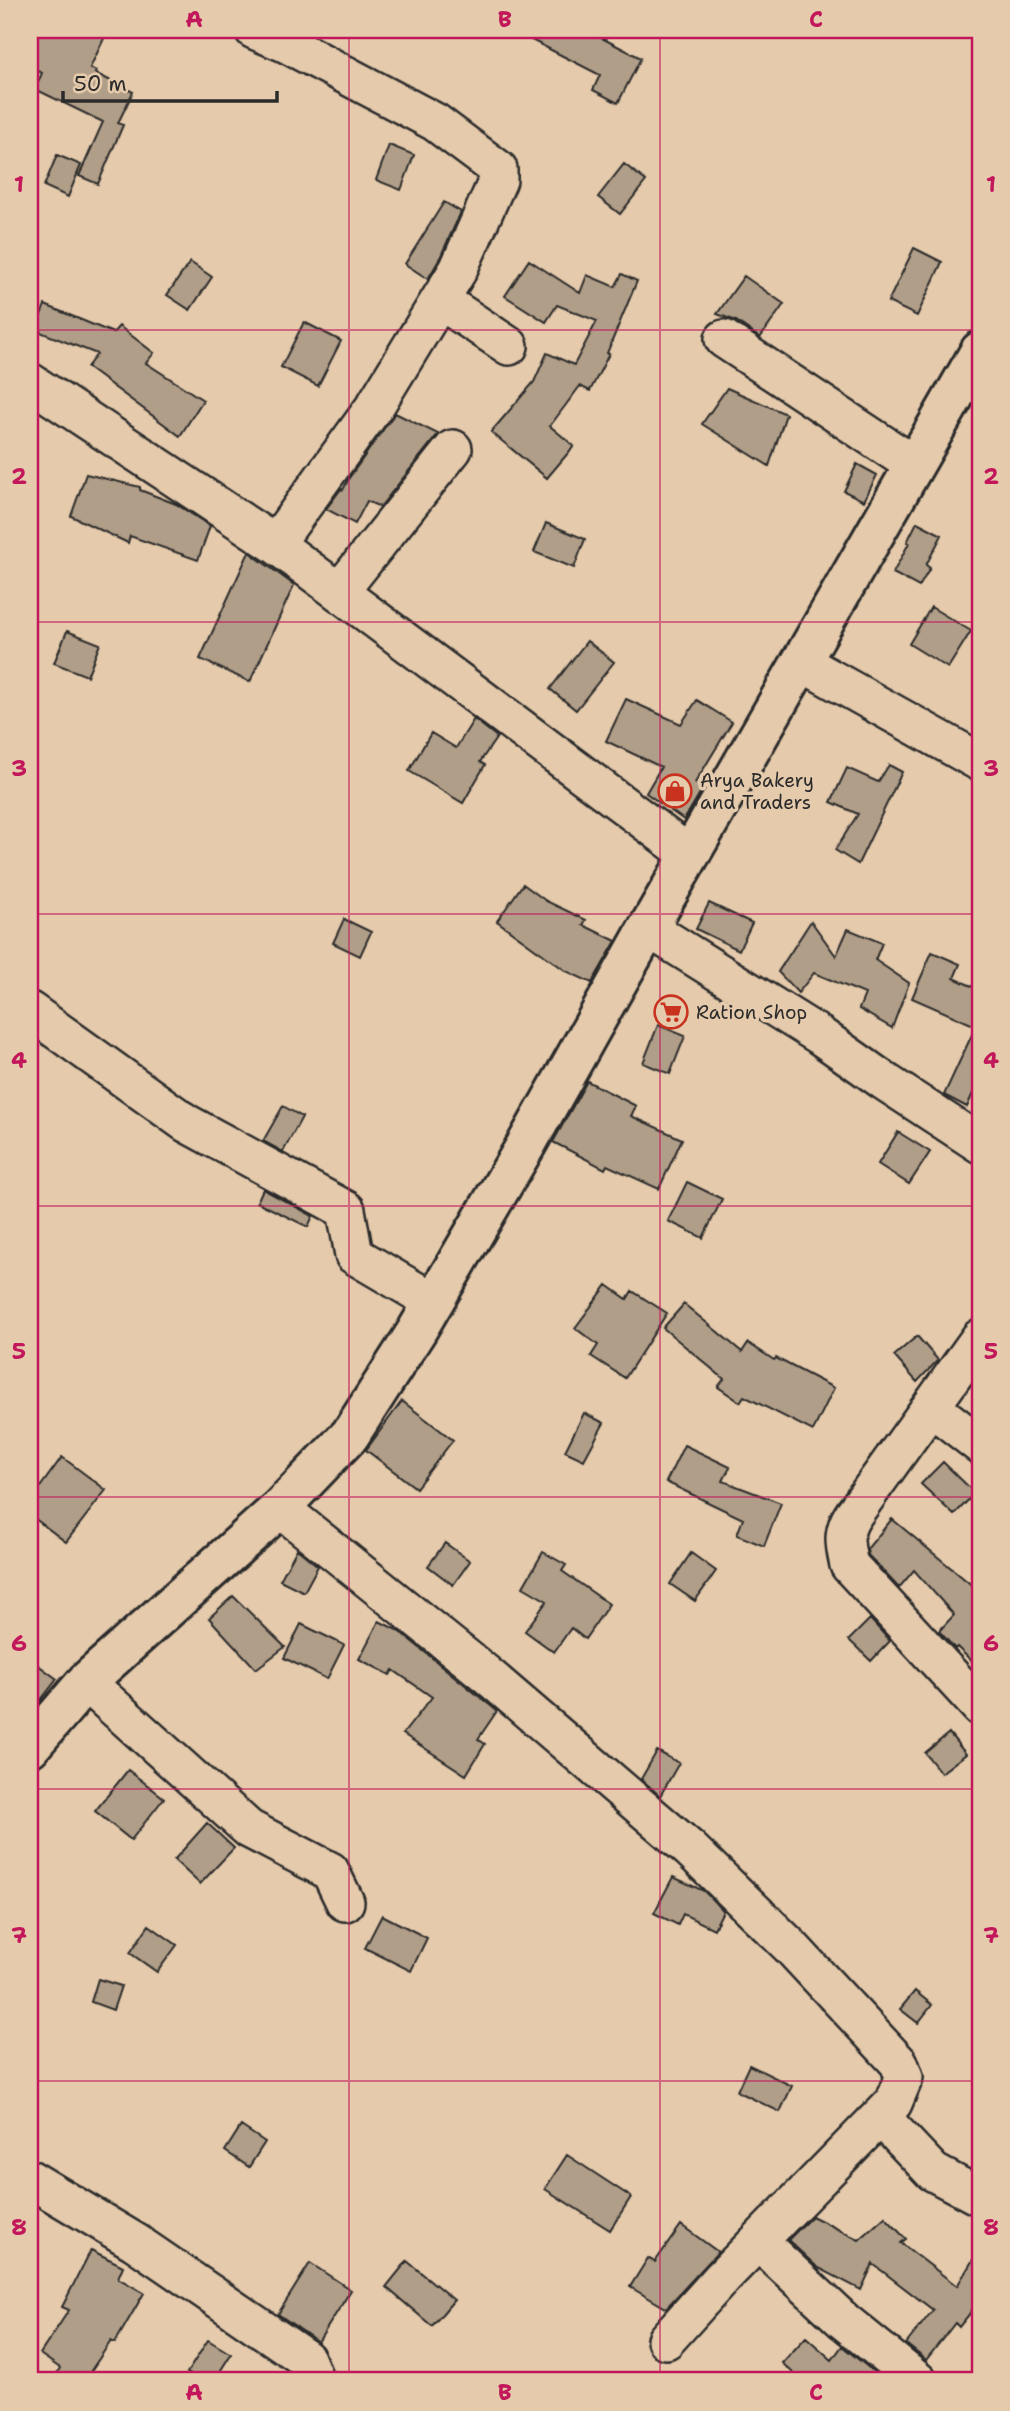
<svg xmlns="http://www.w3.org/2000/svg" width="1010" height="2411" font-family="'Shantell Sans',sans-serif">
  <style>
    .building { fill: #b19e88; stroke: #2b2b2b; stroke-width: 2 }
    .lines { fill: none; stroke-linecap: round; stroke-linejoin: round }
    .minor-casing { stroke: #2b2b2b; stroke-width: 42 }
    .major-casing { stroke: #2b2b2b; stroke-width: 44 }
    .minor { stroke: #e5caac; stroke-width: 37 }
    .major { stroke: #e5caac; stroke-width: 38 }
    .grid { fill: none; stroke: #c2185b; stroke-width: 2; stroke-opacity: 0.55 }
    .labels { text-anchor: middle; stroke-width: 7; stroke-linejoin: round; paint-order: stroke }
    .poi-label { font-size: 19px; fill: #2b2b2b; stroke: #e5caac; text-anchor: start }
    .neatline { fill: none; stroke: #c2185b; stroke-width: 2.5 }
    .grid-label { font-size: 23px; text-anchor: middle; font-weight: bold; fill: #c2185b }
  </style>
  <rect width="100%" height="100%" fill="#e5caac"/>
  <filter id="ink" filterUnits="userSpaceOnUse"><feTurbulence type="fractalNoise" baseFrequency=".0143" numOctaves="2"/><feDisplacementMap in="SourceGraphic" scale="14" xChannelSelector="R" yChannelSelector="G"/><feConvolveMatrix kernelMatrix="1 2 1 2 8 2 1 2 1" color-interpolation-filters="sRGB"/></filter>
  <g filter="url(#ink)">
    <!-- building -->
    <path class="building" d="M30 30H108L90 68 96 71 95 73 133 92 118 123 123 125 98 184 79 176 103 122 35 89 42 73 30 67Z
      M512 30H586L641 58 618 103 593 90 600 75Z
      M389 145 414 155 401 190 376 180Z
      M57 155 81 165 68 197 44 186Z
      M624 164 646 181 620 214 598 197Z
      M444 202 461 212 439 260 428 279 405 264Z
      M914 248 942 262 917 316 888 302Z
      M529 260 580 293 587 275 615 287 622 274 637 281 607 353 609 354 590 391 580 386 550 426 574 446 547 478 491 432 534 382 547 353 574 365 597 321 557 305 546 322 505 296Z
      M190 262 212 277 190 310 167 295Z
      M744 276 784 304 760 338 736 321 717 314Z
      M45 305 113 333 119 326 154 353 146 363 203 400 180 436 87 367 97 354 35 330Z
      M304 322 341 341 318 386 281 367Z
      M727 388 786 414 769 466 702 424Z
      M395 413 438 434 380 507 367 501 355 524 326 509 341 489 343 490 349 478Z
      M857 464 877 475 864 501 844 491Z
      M86 474 140 487V490L176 504 210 526 198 560 130 536 128 543 71 516Z
      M917 522 942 535 926 565 930 568 919 587 893 573 909 543 907 542Z
      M546 523 585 539 574 568 534 552Z
      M249 552 294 585 250 682 200 659Z
      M931 607 971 631 948 668 909 644Z
      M67 631 100 644 87 676 54 663Z
      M587 641 614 662 576 710 550 689Z
      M626 699 681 724 697 700 732 722 695 783 703 788 684 820 646 793 661 767 606 741Z
      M474 719 497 737 480 762 485 765 463 803 409 771 431 733 456 748Z
      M889 765 902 772 858 864 835 850 858 814 831 802 847 768 878 782Z
      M523 884 546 901 586 920 583 925 616 941 592 983 566 971 497 921Z
      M709 903 752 923 739 950 696 929Z
      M344 919 371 932 360 956 333 943Z
      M811 921 836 956 848 929 882 943 875 960 909 983 892 1028 859 1009 865 994 814 973 798 993 778 972Z
      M932 952 960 964 954 978 980 990V1077L967 1107 944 1095 976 1026 912 998Z
      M658 1025 685 1036 670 1074 643 1063Z
      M587 1081 636 1106 631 1116 682 1139 659 1189 607 1165 605 1169 553 1142Z
      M283 1106 302 1117 283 1152 263 1141Z
      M898 1132 930 1152 909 1184 878 1164Z
      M687 1182 722 1199 703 1238 668 1221Z
      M263 1189 313 1216 308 1227 257 1202Z
      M607 1285 627 1299 632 1291 667 1313 625 1378 591 1356 598 1345 575 1328Z
      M684 1304 742 1352 748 1343 774 1360 776 1358 834 1388 813 1431 744 1396 740 1402 718 1387 724 1379 663 1328Z
      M917 1336 938 1360 917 1382 894 1356Z
      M402 1401 453 1440 416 1488 366 1450Z
      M584 1413 604 1423 584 1460 565 1451Z
      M684 1445 730 1467 723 1481 781 1503 764 1546 737 1535 743 1519 666 1482Z
      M62 1457 106 1490 66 1542 30 1515V1501Z
      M943 1462 975 1493 954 1515 921 1484Z
      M892 1519 980 1592V1669L957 1647 955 1649 939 1631 954 1615 914 1570 899 1588 868 1555 867 1549Z
      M445 1543 470 1561 453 1585 428 1566Z
      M297 1549 318 1566 304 1592 280 1580Z
      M543 1552 566 1565 562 1571 609 1604 585 1639 571 1628 554 1652 525 1631 547 1601 523 1587Z
      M691 1553 716 1571 695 1601 670 1584Z
      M233 1596 285 1647 256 1669 209 1618Z
      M870 1619 890 1641 871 1661 849 1640Z
      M379 1621 399 1631 497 1711 478 1739 485 1744 466 1775 403 1734 432 1697 393 1670 390 1675 359 1659Z
      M301 1624 344 1645 327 1679 284 1658Z
      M30 1659 57 1679 30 1714Z
      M949 1733 966 1754 941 1773 925 1753Z
      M657 1751 679 1763 660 1796 641 1779Z
      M128 1770 164 1798 131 1840 95 1811Z
      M207 1823 234 1848 200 1884 174 1860Z
      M673 1877 704 1891 723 1911 714 1929 683 1914 678 1925 654 1913Z
      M382 1915 427 1938 411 1971 365 1948Z
      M149 1925 177 1945 157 1972 130 1953Z
      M98 1979 121 1986 113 2010 91 2002Z
      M915 1991 932 2005 918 2023 900 2009Z
      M749 2065 792 2086 780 2112 737 2091Z
      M241 2126 265 2142 249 2167 225 2151Z
      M567 2155 631 2197 610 2230 545 2189Z
      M812 2216 859 2240 885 2217 906 2239 901 2243 957 2286 980 2248V2301L959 2327 955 2323 926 2360 906 2344 933 2310 873 2264 861 2290 817 2267 788 2240Z
      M681 2225 718 2252 666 2308 630 2287 648 2258 655 2262Z
      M91 2250 123 2266 118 2278 144 2293 115 2343 111 2341 84 2381H53L60 2368 40 2354 69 2310 62 2307Z
      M407 2261 454 2300 432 2326 386 2287Z
      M310 2263 351 2290 318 2342 278 2314Z
      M806 2337 832 2360 842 2346 885 2381H802L782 2363Z
      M208 2340 231 2354 214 2381H202L187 2373Z"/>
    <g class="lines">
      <defs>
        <path id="minor" d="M254 30 285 43 435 122 498 169V180L458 270 375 406 275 544
          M440 300 509 346
          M724 339 914 465
          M30 382 275 544 690 855
          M339 592 453 449
          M801 662 980 762
          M648 928 819 1035 884 1081 980 1144
          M30 1011 186 1123 346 1210 354 1255 434 1302
          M980 1338 853 1515C841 1533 845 1546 849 1565L980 1707
          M931 1407 980 1445
          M280 1508 486 1674 690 1849 790 1946 899 2063 904 2077 893 2103 721 2279 666 2340
          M86 1682 249 1829 330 1871 345 1902
          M880 2116 933 2172 980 2197
          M30 2179 135 2242 306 2359 315 2381
          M758 2241 844 2321 918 2381"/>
        <path id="major" d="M30 1747 86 1682 280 1508 350 1435 416 1332 526 1145 648 928 980 351"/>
      </defs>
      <!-- minor casing -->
      <use href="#minor" class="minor-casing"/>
      <!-- major casing -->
      <use href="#major" class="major-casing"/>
      <!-- minor -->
      <use href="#minor" class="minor"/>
      <!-- major -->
      <use href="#major" class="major"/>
    </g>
  </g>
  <!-- grid -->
  <path class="grid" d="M349 30V2381M660 30V2381M30 330H980M30 622H980M30 914H980M30 1206H980M30 1497H980M30 1789H980M30 2081H980"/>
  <!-- icons -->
  <defs>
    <symbol id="shop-ring" viewBox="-11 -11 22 22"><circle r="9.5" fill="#e5caac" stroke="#c8321e" stroke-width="1.5"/><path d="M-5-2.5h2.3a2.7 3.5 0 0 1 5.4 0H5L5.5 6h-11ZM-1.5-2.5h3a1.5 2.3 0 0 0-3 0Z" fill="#c8321e"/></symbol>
    <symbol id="supermarket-ring" viewBox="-11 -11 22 22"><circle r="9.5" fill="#e5caac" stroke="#c8321e" stroke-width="1.5"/><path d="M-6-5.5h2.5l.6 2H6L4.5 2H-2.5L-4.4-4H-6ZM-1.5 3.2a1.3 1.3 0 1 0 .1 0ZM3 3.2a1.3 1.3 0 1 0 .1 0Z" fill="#c8321e"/></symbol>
  </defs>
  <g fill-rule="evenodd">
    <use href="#shop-ring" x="656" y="772" width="38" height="38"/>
    <use href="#supermarket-ring" x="652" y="993" width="38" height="38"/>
  </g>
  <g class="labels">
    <!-- poi labels -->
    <g class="poi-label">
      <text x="700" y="787">Arya Bakery<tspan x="700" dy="22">and Traders</tspan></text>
      <text x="696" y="1019">Ration Shop</text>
    </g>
  </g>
  <!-- margin -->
  <rect width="1010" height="2411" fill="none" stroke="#e5caac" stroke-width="77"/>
  <!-- scale -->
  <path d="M63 91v10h214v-10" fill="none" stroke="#2b2b2b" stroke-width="3.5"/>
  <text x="74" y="91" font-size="21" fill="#2b2b2b" stroke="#e5caac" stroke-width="5" paint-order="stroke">50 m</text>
  <rect x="38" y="38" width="934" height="2334" class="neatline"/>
  <g class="grid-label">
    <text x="194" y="27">A</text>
    <text x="505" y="27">B</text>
    <text x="816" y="27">C</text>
    <text x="19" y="192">1</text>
    <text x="991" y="192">1</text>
    <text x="19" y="484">2</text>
    <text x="991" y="484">2</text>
    <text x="19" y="776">3</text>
    <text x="991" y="776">3</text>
    <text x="19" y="1068">4</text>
    <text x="991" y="1068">4</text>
    <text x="19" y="1359">5</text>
    <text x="991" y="1359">5</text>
    <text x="19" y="1651">6</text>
    <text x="991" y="1651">6</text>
    <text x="19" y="1943">7</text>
    <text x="991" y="1943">7</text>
    <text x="19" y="2235">8</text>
    <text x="991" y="2235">8</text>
    <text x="194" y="2400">A</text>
    <text x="505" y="2400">B</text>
    <text x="816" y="2400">C</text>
  </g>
</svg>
